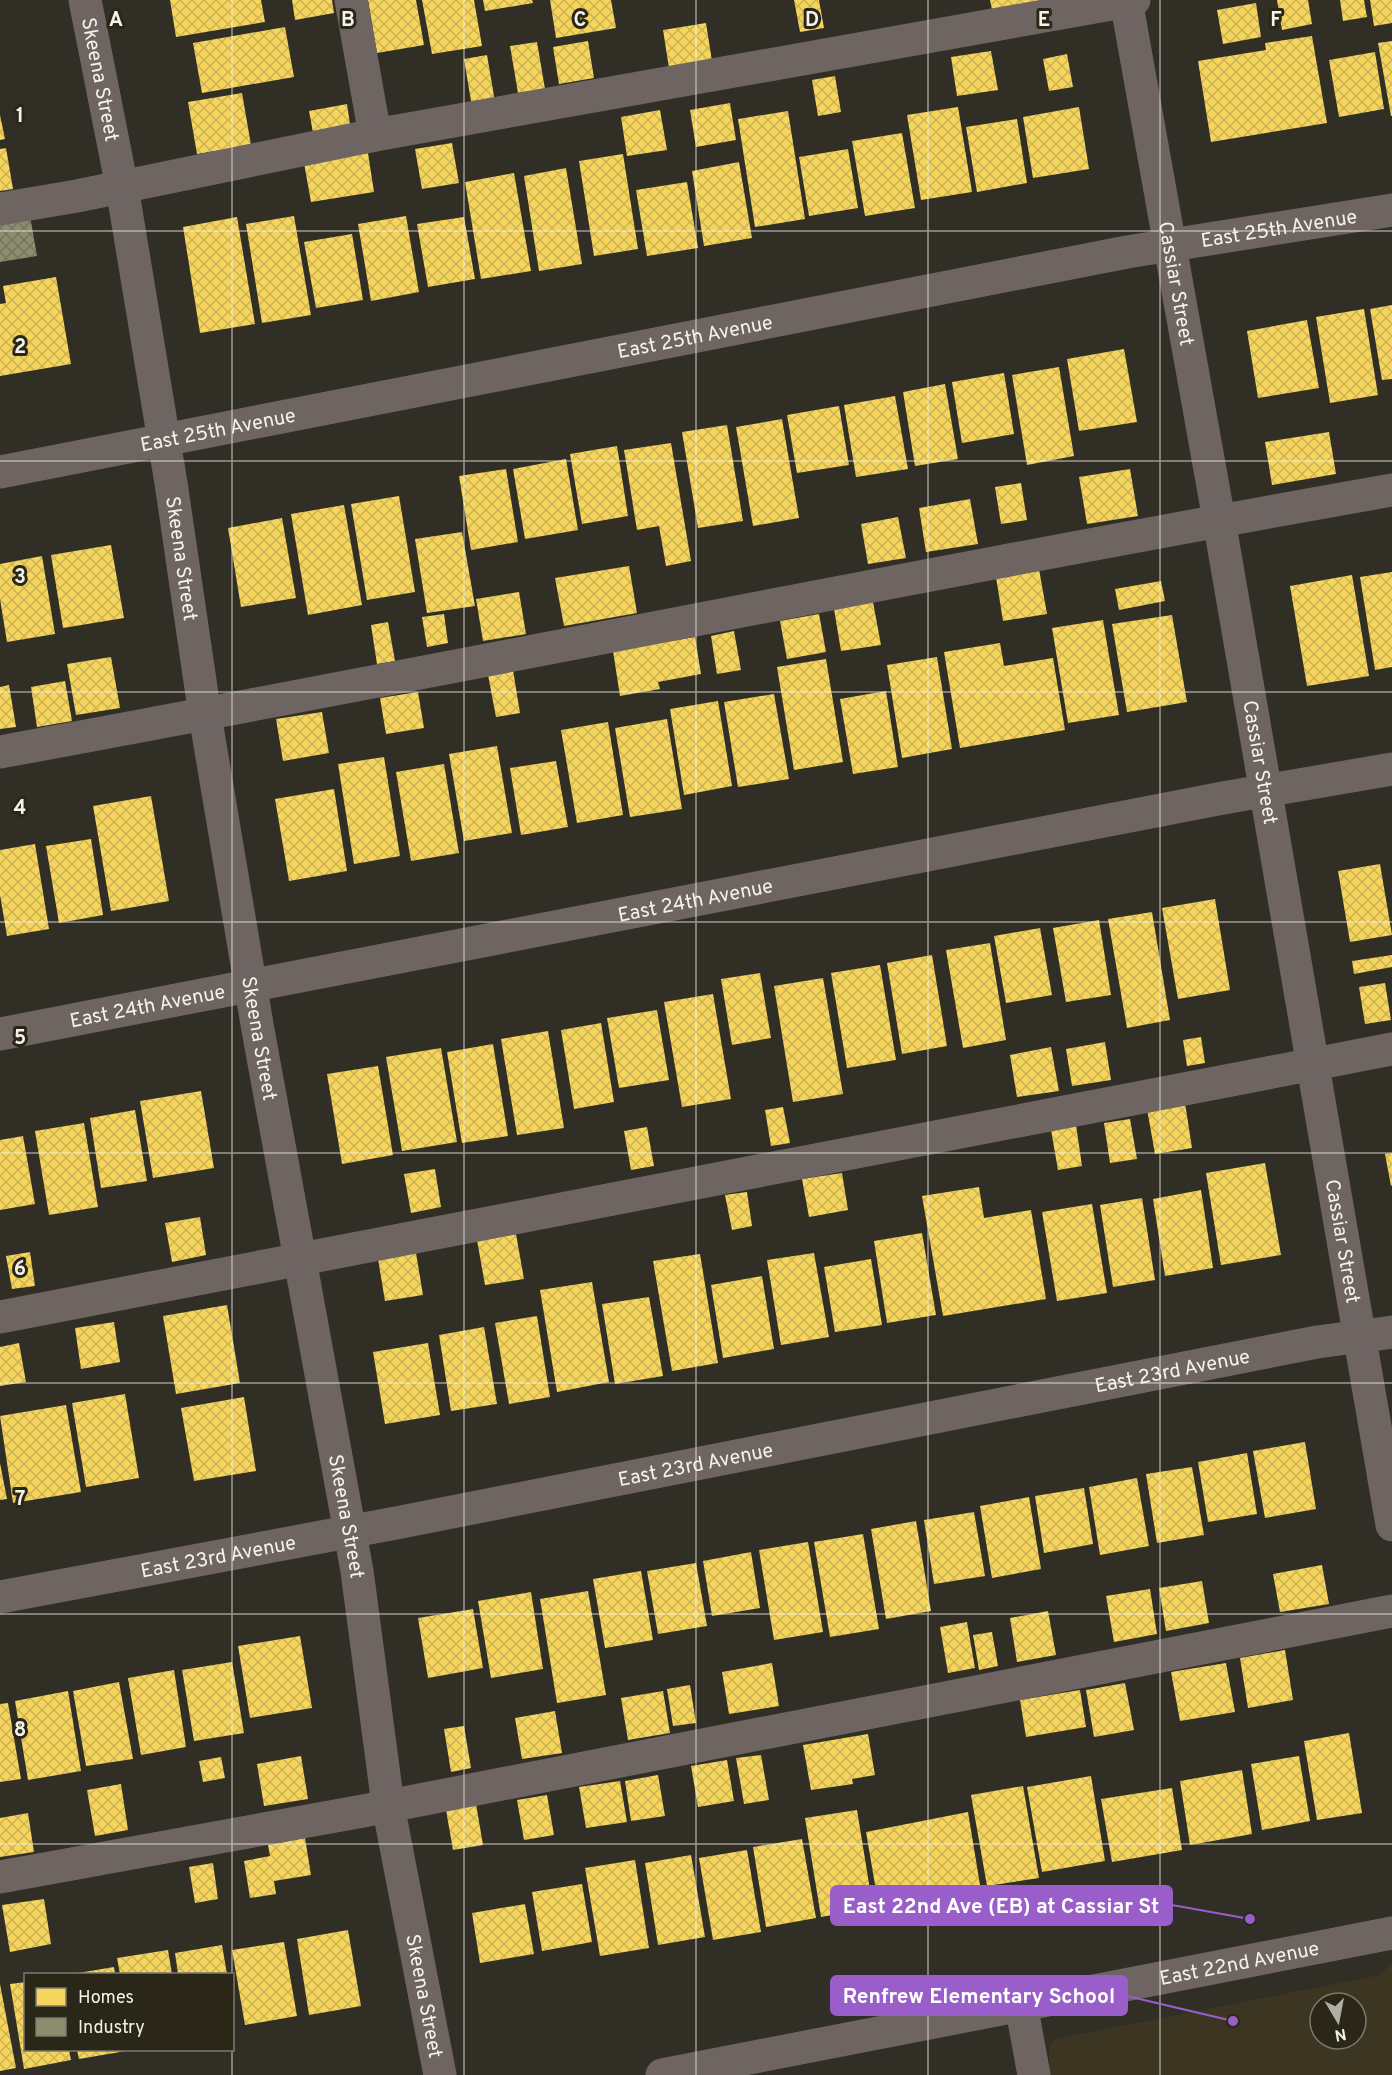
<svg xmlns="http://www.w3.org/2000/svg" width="1392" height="2075" font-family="Overpass,sans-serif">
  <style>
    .built { fill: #3b3521; fill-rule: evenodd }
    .homes { fill: url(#homes-cross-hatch) }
    .industry { fill: url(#industry-cross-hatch) }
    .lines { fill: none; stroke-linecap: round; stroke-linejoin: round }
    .minor { stroke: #6e6563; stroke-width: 33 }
    .grid { fill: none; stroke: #f5f3e9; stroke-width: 1.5; stroke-opacity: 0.55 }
    .labels { text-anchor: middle; stroke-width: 6; stroke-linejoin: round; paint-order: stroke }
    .street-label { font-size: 20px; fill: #f5f3e9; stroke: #2b2718 }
    .grid-label { font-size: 20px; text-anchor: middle; font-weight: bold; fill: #f5f3e9; stroke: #2b2718; stroke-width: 6; stroke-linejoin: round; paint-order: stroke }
    .leader { fill: none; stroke: #9a5eca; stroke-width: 2 }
    .callout-dot { fill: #9a5eca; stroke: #2b2718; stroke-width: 2 }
    .callout { fill: #9a5eca; stroke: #9a5eca; stroke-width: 2 }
    .callout-label { font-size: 21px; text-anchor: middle; font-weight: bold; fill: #fff }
  </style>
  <defs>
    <pattern id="homes-cross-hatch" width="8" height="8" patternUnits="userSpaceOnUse" patternTransform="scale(1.5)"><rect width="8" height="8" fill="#f6d55c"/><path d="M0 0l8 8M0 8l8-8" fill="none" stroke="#cbb256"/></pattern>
    <pattern id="industry-cross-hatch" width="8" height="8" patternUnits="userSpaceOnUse" patternTransform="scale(1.5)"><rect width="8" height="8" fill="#8c8c6e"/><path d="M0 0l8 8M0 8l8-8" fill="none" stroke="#757560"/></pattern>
  </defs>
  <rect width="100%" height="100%" fill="#312e26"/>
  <!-- built -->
  <path class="built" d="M1392 1963V2075H1050L1049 2046 1055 2039 1380 1975ZM1320 2003H1356V2039H1320Z"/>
  <!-- homes -->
  <path class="homes" d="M170 0H261L265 22 176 37Z
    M292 0H332L334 13 295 20Z
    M368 0H416L424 45 377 53Z
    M422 0H474L482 46 432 54Z
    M483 0H532L533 3 485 11Z
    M550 0H611L616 28 556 38Z
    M794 0H819L824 28 800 32Z
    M990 0H1044L992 10Z
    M1277 0H1308L1312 24 1282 30Z
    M1340 0H1364L1367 17 1343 21Z
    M1370 0H1392V23L1374 26Z
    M1256 3 1261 37 1223 44 1217 10Z
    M706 23 712 61 669 68 663 30Z
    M285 27 294 77 202 93 193 43Z
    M1312 36 1327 123 1211 142 1198 61 1266 50 1265 43Z
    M588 41 594 78 559 84 553 47Z
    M1392 41V116H1391L1378 43Z
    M537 42 545 89 518 93 510 46Z
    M991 51 998 90 957 96 951 57Z
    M1375 52 1384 109 1339 117 1329 60Z
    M1067 54 1073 87 1049 91 1043 59Z
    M487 55 495 102 472 107 464 59Z
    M835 76 841 112 818 116 812 80Z
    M242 93 251 145 197 154 188 102Z
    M730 103 736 140 696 147 690 110Z
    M347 104 351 131 314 138 309 111Z
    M958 107 972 192 921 200 907 115Z
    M1079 107 1089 169 1033 178 1023 117Z
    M660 110 667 150 627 156 621 117Z
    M788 111 805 219 755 227 738 119Z
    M0 115 5 139 0 140Z
    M1017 119 1027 183 977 192 966 127Z
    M902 133 915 208 865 216 852 141Z
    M452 143 459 183 422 189 415 149Z
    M6 148 13 189 0 191V149Z
    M848 149 858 208 809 216 799 157Z
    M368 153 374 192 311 202 304 163Z
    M623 154 638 249 594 256 579 161Z
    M739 162 752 238 704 246 692 171Z
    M566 168 582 264 539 271 524 176Z
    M514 173 531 271 481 279 465 182Z
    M687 182 698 248 647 256 636 190Z
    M294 216 311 315 262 323 246 224Z
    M406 216 419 292 371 301 358 224Z
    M237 217 255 324 200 333 183 227Z
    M464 217 475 279 428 287 417 224Z
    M352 234 363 300 316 308 304 242Z
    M56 277 71 364 0 376V304L6 303 3 286Z
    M1392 305V379L1382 380 1370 309Z
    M1364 309 1378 395 1330 403 1316 317Z
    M1307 320 1319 388 1258 398 1247 331Z
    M1124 349 1137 422 1079 431 1067 359Z
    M1059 367 1074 456 1027 465 1012 375Z
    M1004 373 1014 434 962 443 952 382Z
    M945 384 958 459 915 466 903 392Z
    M895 396 908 469 856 477 844 405Z
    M839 406 849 465 797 473 787 415Z
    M782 419 799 518 753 526 736 427Z
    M727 425 743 521 698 528 682 432Z
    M1329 432 1336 474 1272 485 1265 442Z
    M671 443 691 561 666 566 659 526 637 530 624 450Z
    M617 446 628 516 582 524 570 454Z
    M566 459 578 530 525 539 513 469Z
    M506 469 518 542 471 550 459 476Z
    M1130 469 1138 516 1087 524 1079 477Z
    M1021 483 1027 520 1001 524 995 487Z
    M399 496 415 592 367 600 351 504Z
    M970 499 978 544 926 552 919 508Z
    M344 505 362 605 308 615 291 514Z
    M898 517 906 558 868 564 861 524Z
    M282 518 296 598 241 607 228 528Z
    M462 532 475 606 427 613 415 539Z
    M111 545 124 618 63 628 51 555Z
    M42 556 55 634 7 642 0 599V564Z
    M629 566 637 613 564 626 555 578Z
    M1039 569 1047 614 1003 621 996 577Z
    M1392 572V667L1375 670 1360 577Z
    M1352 575 1369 676 1307 686 1290 586Z
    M1161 581 1165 601 1119 610 1115 589Z
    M519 592 526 634 483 641 476 599Z
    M873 602 881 645 841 651 834 609Z
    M444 614 448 643 427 647 422 617Z
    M819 614 826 652 787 659 780 621Z
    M1172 615 1187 702 1127 712 1112 624Z
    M1103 620 1119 715 1068 723 1052 628Z
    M388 622 395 661 377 664 371 625Z
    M734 631 741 670 717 674 711 636Z
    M695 637 701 674 658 682 660 689 620 696 613 651Z
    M1000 643 1004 666 1053 658 1065 730 960 748 944 652Z
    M111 657 120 708 76 715 67 664Z
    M937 657 952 749 902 758 887 665Z
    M826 659 843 762 794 770 777 667Z
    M513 670 520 713 496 717 488 675Z
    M65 681 72 721 37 727 31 687Z
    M9 685 16 727 0 729V687Z
    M886 691 898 767 853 774 840 699Z
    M418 692 424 728 386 734 380 698Z
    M774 694 789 779 738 787 724 702Z
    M718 701 732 786 684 795 670 709Z
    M322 712 329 753 283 761 276 719Z
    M667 719 682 809 630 817 615 728Z
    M608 722 623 815 577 823 561 730Z
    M497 746 512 833 464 841 449 754Z
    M384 757 400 856 354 864 338 764Z
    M556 761 568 827 521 835 510 768Z
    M444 764 459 853 411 861 396 772Z
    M334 789 347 871 289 881 275 799Z
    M151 796 169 901 111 911 93 806Z
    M91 839 103 915 59 923 46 846Z
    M35 844 49 929 7 936 0 895V850Z
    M1380 864 1392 935 1350 942 1338 871Z
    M1215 899 1230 990 1178 999 1162 908Z
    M1152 912 1170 1020 1127 1028 1108 919Z
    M1099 920 1111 995 1066 1002 1053 928Z
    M1040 928 1052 995 1006 1003 994 936Z
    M990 943 1006 1040 963 1048 946 950Z
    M932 955 947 1046 902 1054 887 963Z
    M1392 955V967L1354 974 1352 961Z
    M880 965 896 1060 847 1068 831 973Z
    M760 973 771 1038 732 1045 721 979Z
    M823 978 843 1094 793 1102 774 986Z
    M1385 983 1391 1020 1365 1024 1359 987Z
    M713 994 731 1099 682 1107 664 1002Z
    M657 1010 669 1080 619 1088 607 1018Z
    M601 1023 614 1102 574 1109 561 1030Z
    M548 1031 564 1128 517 1135 501 1039Z
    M1201 1037 1205 1063 1187 1066 1183 1040Z
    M1105 1042 1111 1080 1072 1086 1066 1049Z
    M493 1044 508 1136 462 1143 447 1052Z
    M1051 1047 1059 1091 1017 1097 1010 1055Z
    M441 1048 457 1142 402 1151 386 1057Z
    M378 1066 393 1155 342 1164 327 1074Z
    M201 1091 214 1168 153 1178 140 1101Z
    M1185 1103 1192 1148 1155 1154 1147 1109Z
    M783 1107 790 1143 771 1146 765 1110Z
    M135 1110 147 1181 101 1188 90 1118Z
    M1130 1119 1137 1159 1110 1163 1104 1123Z
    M84 1123 98 1207 49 1215 35 1131Z
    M1076 1125 1082 1166 1058 1170 1051 1130Z
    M647 1127 654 1166 631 1170 624 1131Z
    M23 1136 35 1204 0 1210V1140Z
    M1392 1153V1185L1391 1186 1385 1154Z
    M1265 1163 1281 1255 1221 1265 1206 1173Z
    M435 1169 441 1207 411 1213 404 1174Z
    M842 1173 848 1210 809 1217 802 1179Z
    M979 1187 984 1218 1031 1210 1046 1299 943 1316 922 1196Z
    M1201 1190 1213 1268 1165 1276 1153 1199Z
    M747 1192 752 1226 732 1230 725 1195Z
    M1142 1198 1155 1280 1113 1287 1100 1205Z
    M1092 1204 1107 1293 1057 1301 1042 1212Z
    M200 1217 206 1255 172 1262 165 1223Z
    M922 1233 936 1315 887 1323 874 1241Z
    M516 1234 524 1279 485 1285 477 1240Z
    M30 1252 35 1286 12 1289 6 1256Z
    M416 1253 423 1295 385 1301 378 1259Z
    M814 1253 829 1337 781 1345 767 1260Z
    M700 1254 718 1363 672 1371 653 1261Z
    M871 1259 882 1325 835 1332 824 1267Z
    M762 1276 774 1349 723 1358 711 1285Z
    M592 1282 609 1382 557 1392 540 1290Z
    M649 1297 663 1376 615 1384 602 1304Z
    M227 1305 240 1383 176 1394 163 1316Z
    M537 1316 550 1397 509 1404 495 1323Z
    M114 1322 120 1362 81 1369 75 1328Z
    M484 1327 497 1404 451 1411 439 1335Z
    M19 1343 26 1382 0 1386V1347Z
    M428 1343 440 1415 385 1424 373 1352Z
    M125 1394 139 1478 86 1487 72 1403Z
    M244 1397 256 1471 194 1481 181 1408Z
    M66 1405 81 1492 13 1503 0 1416Z
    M1305 1442 1316 1509 1265 1518 1253 1451Z
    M1247 1453 1257 1514 1208 1522 1198 1462Z
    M0 1463 7 1499 0 1500Z
    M1192 1467 1204 1535 1157 1543 1146 1474Z
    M1137 1478 1149 1546 1100 1555 1089 1487Z
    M1084 1488 1093 1544 1044 1553 1035 1496Z
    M1029 1497 1041 1569 992 1578 980 1506Z
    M974 1512 985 1576 934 1584 924 1520Z
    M916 1521 931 1611 886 1619 871 1529Z
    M863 1534 879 1629 830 1637 814 1542Z
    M808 1542 823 1632 774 1640 759 1550Z
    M751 1552 760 1608 712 1616 703 1561Z
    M696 1563 707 1626 658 1634 647 1571Z
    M1322 1565 1329 1604 1280 1612 1273 1574Z
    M641 1571 653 1640 605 1648 593 1579Z
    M1202 1581 1209 1623 1166 1631 1159 1588Z
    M1150 1589 1157 1634 1114 1642 1106 1596Z
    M588 1591 606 1695 557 1703 540 1599Z
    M531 1592 543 1669 491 1678 478 1601Z
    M473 1609 483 1668 428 1678 418 1618Z
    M1048 1611 1056 1655 1017 1662 1010 1618Z
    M967 1622 975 1668 948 1673 940 1627Z
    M992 1632 998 1666 979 1670 973 1635Z
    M300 1636 312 1708 250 1718 238 1646Z
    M1285 1650 1293 1700 1248 1708 1240 1658Z
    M232 1662 244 1733 194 1741 182 1670Z
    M772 1663 779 1706 729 1714 722 1672Z
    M1226 1663 1235 1712 1180 1721 1171 1672Z
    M174 1670 186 1747 141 1755 128 1678Z
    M119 1682 133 1759 86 1766 73 1691Z
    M1125 1683 1134 1730 1094 1737 1086 1690Z
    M690 1685 696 1723 673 1726 667 1689Z
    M1080 1690 1086 1727 1026 1737 1020 1700Z
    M68 1691 81 1771 28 1780 15 1701Z
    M663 1691 670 1733 628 1740 621 1698Z
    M8 1703 21 1779 0 1782V1704Z
    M555 1711 562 1753 522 1759 515 1718Z
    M464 1726 471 1768 451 1772 444 1729Z
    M1349 1733 1362 1813 1317 1820 1304 1741Z
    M868 1734 875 1775 852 1779 853 1784 811 1790 803 1745Z
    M761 1755 769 1800 744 1804 736 1758Z
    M301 1756 308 1799 264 1806 257 1764Z
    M1299 1756 1310 1821 1262 1830 1251 1764Z
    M221 1757 225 1778 203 1782 199 1761Z
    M727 1760 734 1801 698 1807 691 1766Z
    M1242 1770 1252 1834 1190 1845 1180 1781Z
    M658 1775 665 1816 631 1821 625 1781Z
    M1091 1776 1105 1861 1042 1872 1027 1787Z
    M620 1781 627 1822 586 1828 579 1787Z
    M121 1784 128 1830 95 1836 87 1790Z
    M1023 1786 1039 1878 987 1886 971 1795Z
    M1172 1788 1182 1850 1112 1862 1101 1799Z
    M547 1795 554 1835 524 1840 517 1800Z
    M476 1804 483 1845 453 1850 446 1810Z
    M857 1810 873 1908 821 1917 805 1818Z
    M968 1812 981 1891 879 1908 866 1832Z
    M28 1813 34 1852 0 1857V1818Z
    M305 1838 311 1875 274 1881 276 1894 250 1898 244 1861 270 1856 268 1845Z
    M802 1839 816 1918 766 1927 753 1847Z
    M747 1850 761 1932 713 1940 699 1858Z
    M691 1855 705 1937 658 1945 645 1863Z
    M635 1860 649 1948 600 1956 585 1868Z
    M213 1863 218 1899 195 1903 189 1867Z
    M582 1884 592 1942 542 1951 532 1892Z
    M44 1899 51 1944 10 1952 2 1905Z
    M525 1904 534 1954 480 1963 472 1913Z
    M348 1930 361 2006 309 2015 297 1939Z
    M284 1942 297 2016 245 2025 232 1950Z
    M222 1945 227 1974H178L175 1953Z
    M168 1950 172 1974H120L117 1958Z
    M114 1967 115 1974H78V1973Z
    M26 1982V2050H69L71 2060 24 2069 10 1984Z
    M0 1984 16 2068 0 2071Z
    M77 2050H126V2051L79 2059Z"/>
  <!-- industry -->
  <path class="industry" d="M29 210 37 256 0 262V215Z"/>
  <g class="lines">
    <!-- minor -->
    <g class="minor">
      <path id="s1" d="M85 0 122 187 171 483 205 715 258 1030 357 1571 388 1805 440 2075"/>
      <path d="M351 0 375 135"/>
      <path id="s2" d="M1126 0 1219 520 1392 1525"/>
      <path d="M0 209 77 196 375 135 1134 0"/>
      <path id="s3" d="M0 472 1127 252 1392 210"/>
      <path d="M0 752C464 667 927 572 1392 490"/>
      <path id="s4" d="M0 1034 1223 798 1392 769"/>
      <path d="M0 1317 1392 1049"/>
      <path id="s5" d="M0 1597 396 1523 1317 1342 1392 1332"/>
      <path d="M0 1877 363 1811 1392 1611"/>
      <path d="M1021 2004 1034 2075"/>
      <path id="s6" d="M662 2075 1392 1933"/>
    </g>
  </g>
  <!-- grid -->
  <path class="grid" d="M232 0V1974M464 0V2075M696 0V2075M928 0V2075M1160 0V2075M0 231H1392M0 461H1392M0 692H1392M0 922H1392M0 1153H1392M0 1383H1392M0 1614H1392M0 1844H1392M232 2050V2075"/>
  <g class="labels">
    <!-- street labels -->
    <g class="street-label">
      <text dy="7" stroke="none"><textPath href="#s1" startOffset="81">Skeena Street</textPath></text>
      <text dy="7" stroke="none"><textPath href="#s3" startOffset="1302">East 25th Avenue</textPath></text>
      <text dy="7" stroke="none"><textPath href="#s2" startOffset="288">Cassiar Street</textPath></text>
      <text dy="7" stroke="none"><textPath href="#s3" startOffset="708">East 25th Avenue</textPath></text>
      <text dy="7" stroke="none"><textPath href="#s3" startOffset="222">East 25th Avenue</textPath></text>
      <text dy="7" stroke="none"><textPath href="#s1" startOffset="567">Skeena Street</textPath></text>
      <text dy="7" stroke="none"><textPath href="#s2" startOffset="774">Cassiar Street</textPath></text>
      <text dy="7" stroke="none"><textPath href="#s4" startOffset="708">East 24th Avenue</textPath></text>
      <text dy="7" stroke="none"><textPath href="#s4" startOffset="150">East 24th Avenue</textPath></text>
      <text dy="7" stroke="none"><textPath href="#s1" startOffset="1053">Skeena Street</textPath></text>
      <text dy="7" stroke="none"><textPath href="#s2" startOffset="1260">Cassiar Street</textPath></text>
      <text dy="7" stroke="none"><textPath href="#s5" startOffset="1194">East 23rd Avenue</textPath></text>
      <text dy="7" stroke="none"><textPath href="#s5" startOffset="708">East 23rd Avenue</textPath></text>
      <text dy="7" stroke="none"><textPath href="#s1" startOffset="1539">Skeena Street</textPath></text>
      <text dy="7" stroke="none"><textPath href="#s5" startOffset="222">East 23rd Avenue</textPath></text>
      <text dy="7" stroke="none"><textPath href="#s6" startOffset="588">East 22nd Avenue</textPath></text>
      <text dy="7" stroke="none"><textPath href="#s1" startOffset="2025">Skeena Street</textPath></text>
    </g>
  </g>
  <g class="grid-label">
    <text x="116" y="26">A</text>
    <text x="348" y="26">B</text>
    <text x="580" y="26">C</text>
    <text x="812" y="26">D</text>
    <text x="1044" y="26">E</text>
    <text x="1276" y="26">F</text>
    <text x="20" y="122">1</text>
    <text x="20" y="353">2</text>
    <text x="20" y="583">3</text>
    <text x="20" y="814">4</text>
    <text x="20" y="1044">5</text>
    <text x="20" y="1275">6</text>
    <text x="20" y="1505">7</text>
    <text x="20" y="1736">8</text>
  </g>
  <!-- callouts -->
  <path class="leader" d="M1250 1919L1172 1905M1233 2021L1127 1996"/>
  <g class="callout-dot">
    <circle cx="1250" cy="1919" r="6"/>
    <circle cx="1233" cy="2021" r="6"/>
  </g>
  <g class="callout">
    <rect x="831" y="1886" width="341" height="39" rx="6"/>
    <rect x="831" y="1976" width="296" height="39" rx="6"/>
  </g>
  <g class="callout-label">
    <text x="1001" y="1913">East 22nd Ave (EB) at Cassiar St</text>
    <text x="979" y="2003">Renfrew Elementary School</text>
  </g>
  <!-- legend -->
  <rect x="24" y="1973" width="210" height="78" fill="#2b2718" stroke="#7c796c" stroke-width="1.5"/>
  <rect x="36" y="1988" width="30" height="18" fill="#f6d55c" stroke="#7c796c" stroke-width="1.5"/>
  <text x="78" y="2003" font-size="18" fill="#f5f3e9">Homes</text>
  <rect x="36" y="2018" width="30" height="18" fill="#8c8c6e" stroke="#7c796c" stroke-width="1.5"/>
  <text x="78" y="2033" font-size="18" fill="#f5f3e9">Industry</text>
  <!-- north arrow -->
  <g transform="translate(1338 2021) rotate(170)"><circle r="28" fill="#2b2718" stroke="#7c796c" stroke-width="1.5"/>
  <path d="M0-4.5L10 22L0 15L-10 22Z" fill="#b0aea5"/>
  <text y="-9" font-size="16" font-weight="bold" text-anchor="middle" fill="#f5f3e9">N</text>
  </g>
</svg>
